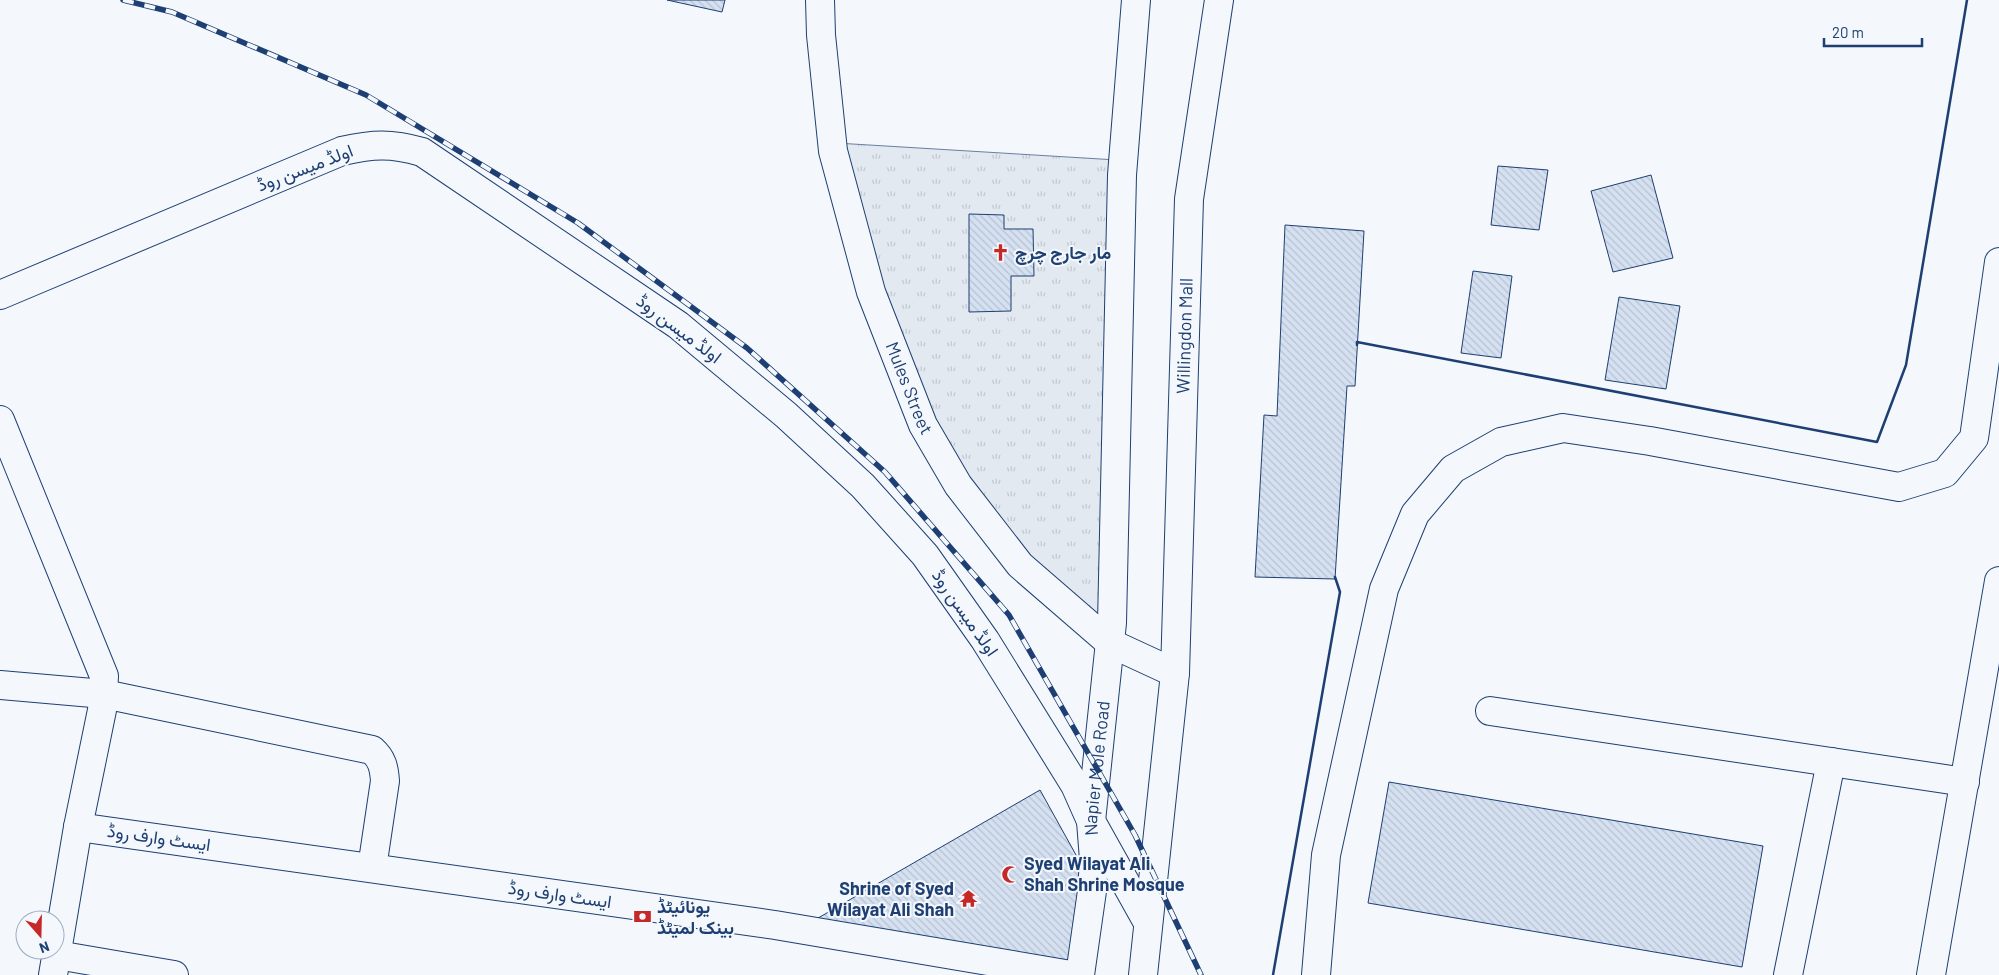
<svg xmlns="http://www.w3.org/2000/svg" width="1999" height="975" font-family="Barlow,Vazirmatn,sans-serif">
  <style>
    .grass { fill: url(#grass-tufts); stroke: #687fa3 }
    .building { fill: url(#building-back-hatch); stroke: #1d3f73 }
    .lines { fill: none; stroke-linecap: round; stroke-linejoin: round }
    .minor-casing { stroke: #1d3f73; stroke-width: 30 }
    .major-casing { stroke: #1d3f73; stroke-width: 30 }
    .minor { stroke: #f4f7fb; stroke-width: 28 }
    .major { stroke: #f4f7fb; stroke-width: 28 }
    .rail-casing { stroke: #1d3f73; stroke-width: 5.5 }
    .rail { stroke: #f4f7fb; stroke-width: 4; stroke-dasharray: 11; stroke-linecap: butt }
    .wall { stroke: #1d3f73; stroke-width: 2.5 }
    .labels { text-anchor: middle; stroke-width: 4; stroke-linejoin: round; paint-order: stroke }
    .street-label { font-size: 18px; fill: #1d3f73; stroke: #f4f7fb }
    .poi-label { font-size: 18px; font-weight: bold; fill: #1d3f73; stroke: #f4f7fb; text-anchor: start }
  </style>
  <defs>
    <pattern id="grass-tufts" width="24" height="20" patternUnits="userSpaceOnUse" patternTransform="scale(1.25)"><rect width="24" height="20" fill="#e3e9f0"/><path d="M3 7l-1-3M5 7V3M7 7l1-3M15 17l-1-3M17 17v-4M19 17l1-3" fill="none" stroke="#c2c9d1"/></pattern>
    <pattern id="building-back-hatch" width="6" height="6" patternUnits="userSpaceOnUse" patternTransform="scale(1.25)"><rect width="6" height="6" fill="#d5e0f0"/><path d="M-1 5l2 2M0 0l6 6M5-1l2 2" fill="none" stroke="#b6c1d1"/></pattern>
  </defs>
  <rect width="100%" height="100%" fill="#f4f7fb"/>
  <!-- grass -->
  <path class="grass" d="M836 143 1117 160 1108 634 1023 557 926 417Z"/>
  <!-- building -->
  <path class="building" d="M667 0H725L722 12Z
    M1498 166 1548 170 1539 230 1491 225Z
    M1651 175 1673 258 1613 272 1591 191Z
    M969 214 1004 215V229H1033L1034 276H1011V311L969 312Z
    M1285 225 1364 231 1355 386H1347L1335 579 1255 577 1264 415 1277 416Z
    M1473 271 1512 276 1501 358 1461 353Z
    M1619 297 1680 306 1666 389 1605 380Z
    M1389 782 1763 846 1742 967 1368 903Z
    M1040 790 1086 873 1077 968 806 925Z"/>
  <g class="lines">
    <defs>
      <g id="minor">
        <path id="s1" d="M820 0 821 35 833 151 871 292 923 425 958 485 1020 565 1110 643 1175 673"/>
        <path d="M0 295 342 151C373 144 391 143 422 152L678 325 786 415 863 486 925 555 985 640 1075 785 1091 821 1148 923"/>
        <path d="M0 420 104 676 102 710 78 827 53 975"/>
        <path d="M0 685 104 694 372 750C382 759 384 767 385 781L372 868"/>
        <path d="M1490 711 1965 782"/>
        <path d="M78 827 775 925 1071 975"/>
        <path d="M57 955 174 975"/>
        <path d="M1316 975 1326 855 1384 589 1415 514 1453 469 1501 442 1563 428 1650 441 1899 487 1945 473 1974 438 1999 262"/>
        <path d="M1788 975 1831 762"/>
        <path d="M1931 975 1999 581"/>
      </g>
      <g id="major">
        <path id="s2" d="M1080 975 1092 891 1094 860 1091 821 1112 623 1122 175 1136 0"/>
        <path id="s3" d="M1143 975 1175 673 1189 199 1219 0"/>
      </g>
    </defs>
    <!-- minor casing -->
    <use href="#minor" class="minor-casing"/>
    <!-- major casing -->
    <use href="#major" class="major-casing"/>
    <!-- minor -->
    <use href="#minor" class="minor"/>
    <!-- major -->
    <use href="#major" class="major"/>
    <defs>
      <path id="rail" d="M123 0 172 12 366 95 578 223 747 348 885 472 1009 615 1135 835 1201 975"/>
    </defs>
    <!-- rail casing -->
    <use href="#rail" class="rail-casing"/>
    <!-- rail -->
    <use href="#rail" class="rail"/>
    <!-- wall -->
    <path class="wall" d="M1357 345V342L1877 442 1906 365 1967 0
      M1273 975 1340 592 1335 577"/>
  </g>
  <!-- icons -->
  <defs>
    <symbol id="church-bare" viewBox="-9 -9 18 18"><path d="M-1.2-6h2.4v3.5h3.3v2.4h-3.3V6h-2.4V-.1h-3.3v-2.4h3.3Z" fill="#c62828" stroke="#f4f7fb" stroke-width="2.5" paint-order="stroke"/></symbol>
    <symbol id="mosque-bare" viewBox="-9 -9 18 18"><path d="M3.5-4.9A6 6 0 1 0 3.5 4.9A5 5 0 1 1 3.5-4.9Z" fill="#c62828" stroke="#f4f7fb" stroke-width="2.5" paint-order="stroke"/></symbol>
    <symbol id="temple-bare" viewBox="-9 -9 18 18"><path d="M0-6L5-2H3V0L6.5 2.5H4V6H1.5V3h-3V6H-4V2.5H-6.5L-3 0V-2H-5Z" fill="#c62828" stroke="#f4f7fb" stroke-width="2.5" paint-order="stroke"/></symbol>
    <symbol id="bank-bare" viewBox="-9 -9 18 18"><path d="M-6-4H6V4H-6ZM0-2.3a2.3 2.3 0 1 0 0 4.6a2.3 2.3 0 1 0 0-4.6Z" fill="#c62828" stroke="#f4f7fb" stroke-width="2.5" paint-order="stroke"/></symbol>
  </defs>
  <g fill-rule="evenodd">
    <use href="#church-bare" x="988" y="240" width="25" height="25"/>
    <use href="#mosque-bare" x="998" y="862" width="25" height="25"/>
    <use href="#temple-bare" x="956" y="886" width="25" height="25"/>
    <use href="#bank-bare" x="630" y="904" width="25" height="25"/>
  </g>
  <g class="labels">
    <!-- street labels -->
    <g class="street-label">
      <text transform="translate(305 168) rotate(-21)" y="6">اولڈ میسن روڈ</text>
      <text transform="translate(679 329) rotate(37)" y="6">اولڈ میسن روڈ</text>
      <text dy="6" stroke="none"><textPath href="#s3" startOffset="641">Willingdon Mall</textPath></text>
      <text dy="6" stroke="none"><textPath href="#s1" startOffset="401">Mules Street</textPath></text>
      <text transform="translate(965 613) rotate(55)" y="6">اولڈ میسن روڈ</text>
      <text dy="6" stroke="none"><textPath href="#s2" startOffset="208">Napier Mole Road</textPath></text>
      <text transform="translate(159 838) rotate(8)" y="6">ایسٹ وارف روڈ</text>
      <text transform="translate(560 895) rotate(8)" y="6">ایسٹ وارف روڈ</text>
    </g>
    <!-- poi labels -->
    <g class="poi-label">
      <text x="1015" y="259">مار جارج چرچ</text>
      <text x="1024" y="870">Syed Wilayat Ali<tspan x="1024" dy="21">Shah Shrine Mosque</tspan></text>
      <text x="954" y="895" text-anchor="end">Shrine of Syed<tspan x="954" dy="21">Wilayat Ali Shah</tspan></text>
      <text x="657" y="913">یونائیٹڈ<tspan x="657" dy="21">بینک لمیٹڈ</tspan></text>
    </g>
  </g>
  <!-- north arrow -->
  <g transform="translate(40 935) rotate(160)"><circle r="24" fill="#f4f7fb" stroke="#9eadc5"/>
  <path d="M0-4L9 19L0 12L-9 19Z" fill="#c62828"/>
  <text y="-8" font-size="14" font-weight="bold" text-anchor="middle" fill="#1d3f73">N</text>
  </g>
  <!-- scale -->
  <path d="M1824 38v8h98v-8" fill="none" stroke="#1d3f73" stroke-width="2.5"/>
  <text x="1832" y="38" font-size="15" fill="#1d3f73" stroke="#f4f7fb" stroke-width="4" paint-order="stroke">20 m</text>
</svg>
